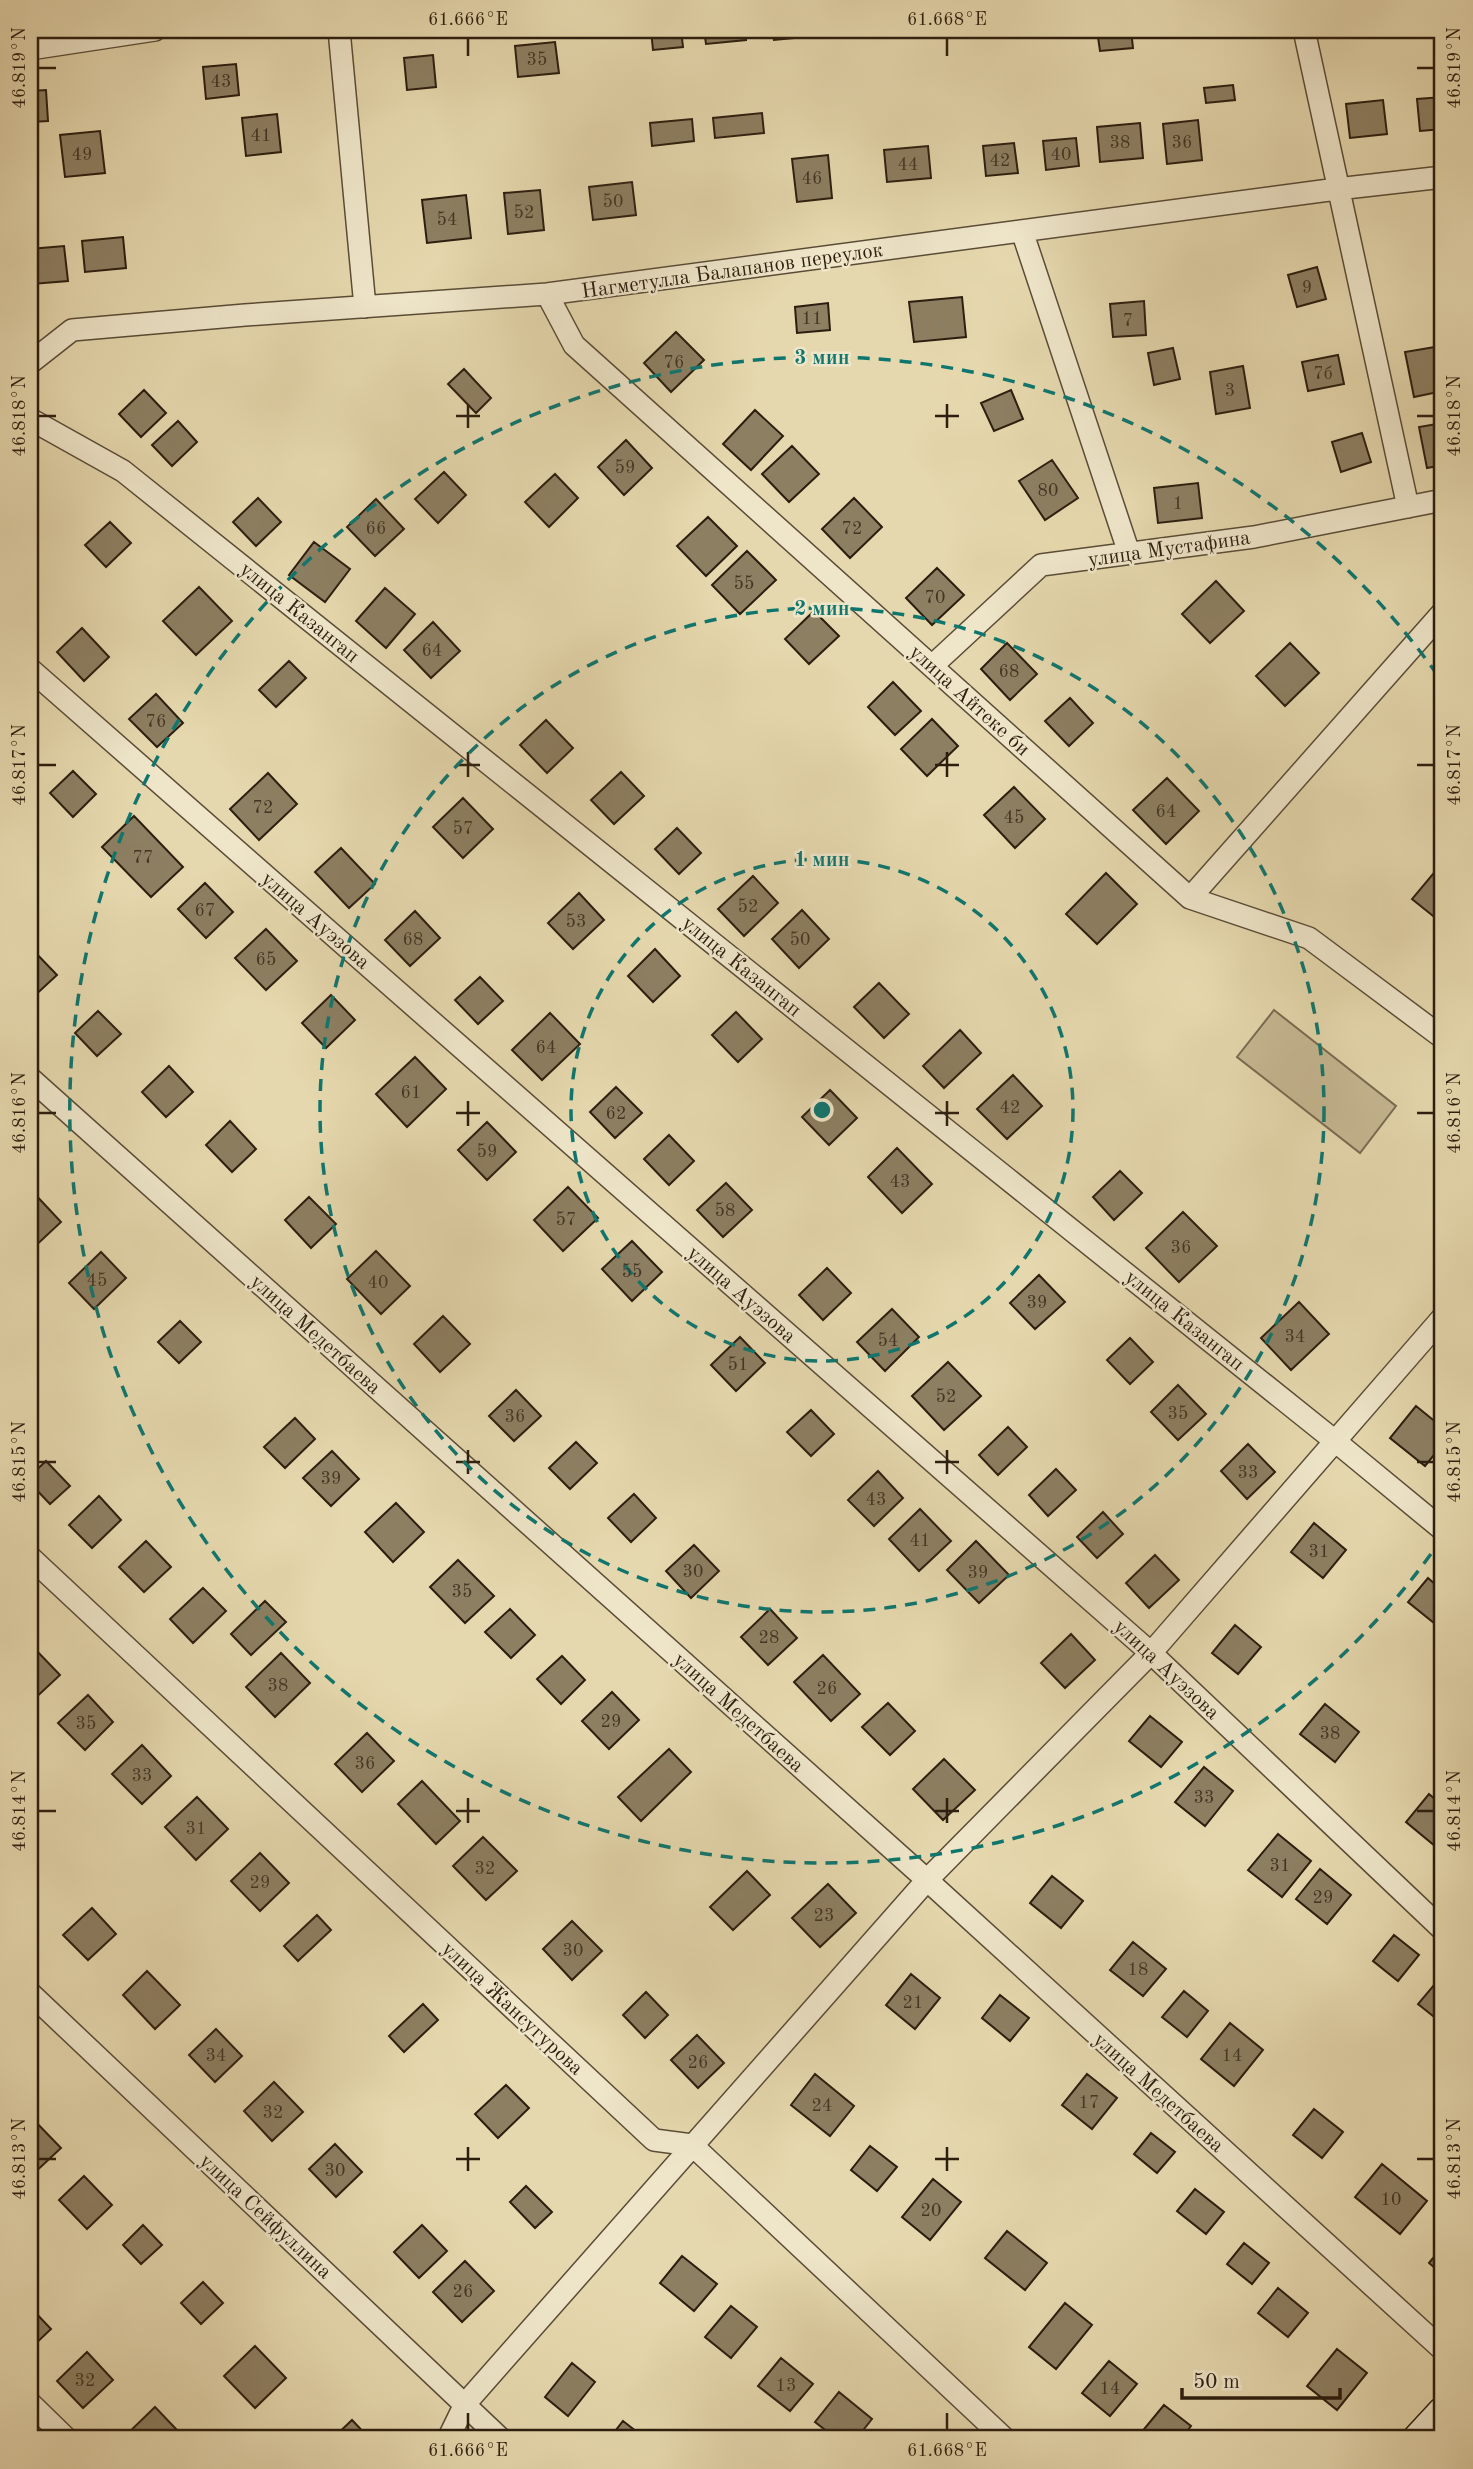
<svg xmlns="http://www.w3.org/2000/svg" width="1473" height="2469" font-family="'Old Standard TT',serif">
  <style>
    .green { fill: #c6b893; stroke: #796b51; stroke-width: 2 }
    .building { fill: #8d7f62; stroke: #2c1e0f; stroke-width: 2 }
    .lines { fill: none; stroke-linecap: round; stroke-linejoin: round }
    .street-casing { stroke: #5a4c37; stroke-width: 24 }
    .secondary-casing { stroke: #2c1e0f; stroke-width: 33 }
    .street { stroke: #efe6ca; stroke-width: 21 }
    .secondary { stroke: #efe6ca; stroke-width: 30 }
    .ticks { fill: none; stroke: #2c1e0f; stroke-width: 2.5 }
    .ring { fill: none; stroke: #0f766e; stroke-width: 3.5; stroke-dasharray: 12 9 }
    .labels { text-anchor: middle; stroke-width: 5; stroke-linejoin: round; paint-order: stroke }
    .number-label { font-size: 18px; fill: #443624 }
    .street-label { font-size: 21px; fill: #2c1e0f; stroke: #efe6ca }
    .centre { fill: #0f766e; stroke: #efe6ca; stroke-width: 3.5 }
    .ring-label { font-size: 21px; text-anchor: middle; font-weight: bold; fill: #0f766e; stroke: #efe6ca; stroke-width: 5; stroke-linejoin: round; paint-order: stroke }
    .neatline { fill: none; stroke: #2c1e0f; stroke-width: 2.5 }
    .ticks-label { font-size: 18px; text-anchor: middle; fill: #2c1e0f }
  </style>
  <rect width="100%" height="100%" fill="#e6d8ae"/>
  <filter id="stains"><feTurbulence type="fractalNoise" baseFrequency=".00286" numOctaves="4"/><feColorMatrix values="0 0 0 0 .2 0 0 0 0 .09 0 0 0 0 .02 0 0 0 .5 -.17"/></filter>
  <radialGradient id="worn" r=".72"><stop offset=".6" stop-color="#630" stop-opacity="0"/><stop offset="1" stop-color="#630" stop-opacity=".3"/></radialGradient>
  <!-- green -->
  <path class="green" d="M1274 1010 1396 1106 1360 1153 1237 1057Z"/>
  <!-- building -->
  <path class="building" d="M651 30H681L683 47 653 50Z
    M704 30H745L746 40 706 44Z
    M772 30H803L804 37 774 40Z
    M850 30H874V36L851 38Z
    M1097 30H1131L1133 48 1100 51Z
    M555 42 559 73 518 77 515 46Z
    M433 55 436 87 407 90 404 58Z
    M236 64 239 95 206 99 203 67Z
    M1233 85 1235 100 1206 103 1204 88Z
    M46 90 48 121 30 122V91Z
    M1443 97V129L1420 131 1417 99Z
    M1383 100 1387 134 1350 138 1346 104Z
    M762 113 764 133 715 138 713 118Z
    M277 114 281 152 246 156 242 118Z
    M692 119 694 141 652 146 650 123Z
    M1198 120 1202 160 1167 164 1163 124Z
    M1140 123 1143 158 1100 162 1097 127Z
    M100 131 105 173 65 177 60 135Z
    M1076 138 1079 166 1046 170 1043 141Z
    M1014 143 1018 173 986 176 983 146Z
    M928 146 931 178 887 182 884 150Z
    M828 155 832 198 797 202 792 159Z
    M632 182 636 215 593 220 589 187Z
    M540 190 544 230 508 234 504 193Z
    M466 195 471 238 427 243 422 200Z
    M123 237 126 268 85 272 82 241Z
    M64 246 68 281 32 284 30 249Z
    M1317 267 1326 299 1297 307 1288 275Z
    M962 297 966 337 914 342 909 302Z
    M1144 301 1146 335 1113 337 1110 304Z
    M828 303 830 330 797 333 795 307Z
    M676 332 704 360 671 392 644 363Z
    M1441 346 1443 359V391L1414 397 1405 352Z
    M1173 348 1180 379 1154 385 1148 353Z
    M1338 355 1344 384 1308 391 1302 362Z
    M1243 366 1250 408 1216 414 1210 372Z
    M464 369 491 398 476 413 448 384Z
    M144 390 166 413 141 437 119 414Z
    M1011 390 1023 419 994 431 981 403Z
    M755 410 783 436 751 470 723 444Z
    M178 421 197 442 172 466 152 445Z
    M1443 423V465L1427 468 1419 427Z
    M1362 433 1371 462 1341 472 1332 442Z
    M626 440 652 468 624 495 598 467Z
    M792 446 819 474 789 502 762 474Z
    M1052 460 1078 498 1045 520 1019 481Z
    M444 472 466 495 438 523 415 499Z
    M555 474 578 498 549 527 525 502Z
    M1198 483 1202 518 1158 523 1154 488Z
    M258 498 281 522 256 546 233 522Z
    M854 498 882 527 850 558 822 529Z
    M376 499 404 529 375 556 347 527Z
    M708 517 737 546 706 576 677 546Z
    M110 522 131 543 106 567 85 545Z
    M314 542 350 569 325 602 289 575Z
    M747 551 776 580 740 614 712 585Z
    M937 568 964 595 932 625 906 598Z
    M1216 581 1244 611 1210 643 1182 614Z
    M199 587 232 621 196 655 163 621Z
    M385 588 415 614 386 648 356 621Z
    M814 611 839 636 809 664 785 639Z
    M433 622 460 651 431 678 404 650Z
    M82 628 109 657 84 681 57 652Z
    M1007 643 1037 674 1010 700 981 669Z
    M1290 643 1319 673 1285 706 1256 676Z
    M289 661 306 678 276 707 259 690Z
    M893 682 921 711 895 735 868 707Z
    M156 694 183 723 157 747 129 719Z
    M1070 698 1093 723 1069 746 1045 721Z
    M932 719 958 746 927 776 901 749Z
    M546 720 573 748 547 773 520 745Z
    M73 771 96 794 73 817 50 793Z
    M621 772 644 796 614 824 591 800Z
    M268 773 297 804 259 840 230 809Z
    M1167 778 1199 811 1166 844 1133 810Z
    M1014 787 1045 819 1015 848 984 815Z
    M463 798 493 829 463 858 433 827Z
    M134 816 183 867 151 897 102 847Z
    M677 828 701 853 679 874 655 849Z
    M341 848 375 884 349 908 315 872Z
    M1443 862V924L1412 899Z
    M1106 873 1137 904 1097 944 1066 914Z
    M753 876 778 903 744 936 718 909Z
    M205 883 233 912 206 938 178 909Z
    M579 893 604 920 573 949 548 923Z
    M802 910 829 939 799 968 772 939Z
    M415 911 440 938 410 966 385 940Z
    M266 929 297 961 266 990 235 958Z
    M30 947 57 975 30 1000Z
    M655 949 680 976 653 1002 628 976Z
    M480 977 503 1001 478 1024 455 1000Z
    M879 983 909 1014 884 1038 854 1007Z
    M331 995 355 1020 326 1048 302 1023Z
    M98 1011 121 1034 97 1056 75 1033Z
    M736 1012 762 1039 738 1062 712 1035Z
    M550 1013 580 1044 542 1080 512 1050Z
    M960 1030 981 1053 944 1088 923 1066Z
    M415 1057 446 1089 407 1127 376 1094Z
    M169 1066 193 1092 166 1117 142 1092Z
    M1013 1075 1042 1106 1007 1139 977 1109Z
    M616 1087 642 1113 615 1138 590 1112Z
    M830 1090 857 1118 829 1145 802 1117Z
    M230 1121 256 1149 232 1172 206 1145Z
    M487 1122 516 1152 487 1180 458 1150Z
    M669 1135 694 1161 669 1185 644 1159Z
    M897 1148 932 1184 902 1213 868 1177Z
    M1120 1171 1142 1193 1114 1220 1093 1197Z
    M726 1183 752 1210 723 1237 697 1210Z
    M568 1187 598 1218 563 1251 534 1220Z
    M32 1191 61 1222 30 1251V1193Z
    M309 1197 336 1224 311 1248 285 1220Z
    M1183 1212 1217 1246 1179 1282 1146 1248Z
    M632 1241 662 1272 632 1301 602 1269Z
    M376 1251 410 1286 381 1314 347 1279Z
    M101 1252 126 1278 94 1309 69 1283Z
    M827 1268 851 1293 823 1320 799 1295Z
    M1039 1275 1065 1302 1035 1329 1010 1303Z
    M1299 1302 1329 1334 1291 1370 1261 1338Z
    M892 1309 919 1337 885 1371 857 1342Z
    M443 1316 470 1344 440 1372 414 1344Z
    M180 1321 201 1342 179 1363 158 1342Z
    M740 1337 765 1363 736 1391 711 1365Z
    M1130 1338 1153 1362 1130 1384 1107 1360Z
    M948 1362 981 1396 944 1430 912 1396Z
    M1178 1385 1206 1414 1178 1440 1151 1412Z
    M516 1390 541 1416 514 1441 489 1416Z
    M1416 1406 1443 1428V1444L1425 1466 1390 1438Z
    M811 1410 834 1434 811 1456 787 1432Z
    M295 1418 315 1439 285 1468 264 1447Z
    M1008 1427 1027 1447 998 1475 979 1455Z
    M576 1442 597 1463 570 1489 549 1468Z
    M1248 1444 1275 1472 1247 1499 1221 1471Z
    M332 1451 359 1479 331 1506 303 1478Z
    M46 1461 70 1486 50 1504 30 1483V1476Z
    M1056 1469 1076 1490 1048 1516 1029 1495Z
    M878 1471 903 1498 874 1526 848 1500Z
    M634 1494 656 1518 631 1542 608 1518Z
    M99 1496 121 1520 92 1548 69 1525Z
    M396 1503 424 1532 393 1562 365 1532Z
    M920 1509 951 1541 919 1571 889 1539Z
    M1103 1512 1123 1534 1097 1558 1077 1537Z
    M1314 1523 1346 1550 1323 1578 1291 1552Z
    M146 1541 171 1567 144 1592 119 1567Z
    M976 1541 1009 1575 979 1603 947 1570Z
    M694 1545 719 1571 691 1598 666 1571Z
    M1155 1555 1179 1580 1149 1608 1126 1583Z
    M458 1560 494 1596 465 1623 430 1587Z
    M1428 1578 1443 1591V1612L1434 1623 1408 1602Z
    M203 1588 226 1611 193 1643 170 1619Z
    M265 1601 286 1622 251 1655 231 1634Z
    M510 1609 535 1635 511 1658 485 1632Z
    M770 1609 797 1638 768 1665 741 1637Z
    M1235 1625 1261 1647 1238 1674 1212 1653Z
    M1071 1634 1095 1660 1065 1688 1041 1663Z
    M34 1648 60 1675 30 1703V1652Z
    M281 1653 310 1683 275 1717 246 1687Z
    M823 1655 860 1694 831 1721 794 1682Z
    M562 1656 585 1680 561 1704 537 1679Z
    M612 1692 639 1720 609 1749 582 1721Z
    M88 1695 113 1722 85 1750 58 1723Z
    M888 1703 915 1731 890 1755 862 1727Z
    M1325 1704 1359 1732 1335 1762 1300 1734Z
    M1150 1716 1182 1742 1161 1767 1129 1741Z
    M367 1733 394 1761 362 1792 335 1764Z
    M142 1745 171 1776 142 1804 112 1774Z
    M669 1749 691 1772 641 1821 618 1797Z
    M944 1759 975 1790 943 1820 913 1789Z
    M1204 1767 1233 1791 1205 1826 1175 1802Z
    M422 1781 460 1821 436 1844 398 1804Z
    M1429 1794 1443 1806V1836L1435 1846 1406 1822Z
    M197 1797 228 1829 196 1860 165 1827Z
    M1278 1834 1311 1861 1282 1897 1248 1870Z
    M483 1837 517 1871 486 1900 453 1866Z
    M260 1853 289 1883 260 1911 231 1881Z
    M1320 1869 1351 1895 1327 1924 1296 1899Z
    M747 1871 770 1895 733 1930 710 1907Z
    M1052 1876 1083 1901 1061 1928 1030 1903Z
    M828 1884 856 1913 820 1947 792 1918Z
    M92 1908 116 1934 88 1960 63 1935Z
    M317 1915 331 1930 298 1961 284 1946Z
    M572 1921 602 1951 572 1980 543 1949Z
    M1394 1935 1419 1955 1398 1981 1373 1961Z
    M1133 1942 1166 1969 1143 1996 1110 1970Z
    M147 1971 180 2005 155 2029 123 1995Z
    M911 1974 940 1998 915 2029 886 2005Z
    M1439 1979 1443 1982V2024L1418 2004Z
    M1184 1991 1208 2011 1187 2037 1162 2017Z
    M646 1992 668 2015 645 2038 623 2015Z
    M1000 1995 1029 2018 1010 2041 982 2018Z
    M423 2004 438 2020 404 2052 389 2036Z
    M1230 2023 1263 2050 1234 2086 1201 2059Z
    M216 2029 242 2056 215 2082 189 2055Z
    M697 2035 724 2063 698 2088 671 2060Z
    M815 2074 854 2106 830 2136 791 2105Z
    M1087 2074 1117 2098 1092 2129 1062 2105Z
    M274 2082 303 2112 272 2141 244 2111Z
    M506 2085 529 2108 498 2138 475 2114Z
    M1314 2109 1343 2132 1322 2158 1293 2135Z
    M30 2116 61 2148 30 2177Z
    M1151 2133 1175 2152 1157 2173 1134 2154Z
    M335 2144 362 2172 336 2197 309 2169Z
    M870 2146 897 2167 877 2191 851 2170Z
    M1382 2164 1427 2201 1400 2234 1355 2197Z
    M84 2176 112 2205 87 2229 59 2200Z
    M933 2179 961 2202 930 2240 902 2217Z
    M526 2186 552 2212 535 2228 510 2202Z
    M1195 2189 1224 2212 1206 2234 1177 2211Z
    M143 2225 162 2245 141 2264 123 2245Z
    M422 2225 447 2251 419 2278 394 2252Z
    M1007 2231 1047 2263 1025 2290 985 2258Z
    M1244 2243 1269 2263 1252 2284 1227 2264Z
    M1443 2246V2275L1429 2263Z
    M682 2256 717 2284 694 2311 660 2283Z
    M465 2261 494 2291 462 2322 433 2292Z
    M203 2282 223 2303 201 2324 181 2303Z
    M1278 2288 1308 2313 1288 2337 1258 2313Z
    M1065 2303 1092 2325 1056 2369 1029 2347Z
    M731 2306 757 2327 731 2358 705 2337Z
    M31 2308 51 2329 30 2349V2310Z
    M255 2346 286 2378 255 2408 224 2376Z
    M1337 2349 1367 2373 1337 2410 1307 2386Z
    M87 2352 113 2380 83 2408 57 2381Z
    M781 2358 813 2384 790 2411 758 2386Z
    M1109 2361 1137 2384 1110 2416 1082 2393Z
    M572 2363 595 2382 568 2416 545 2397Z
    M839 2392 872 2419 856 2439H837L815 2422Z
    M1164 2405 1191 2426 1181 2439H1147L1140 2434Z
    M155 2407 177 2430 167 2439H127L124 2437Z
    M352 2420 370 2439H332Z
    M623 2421 646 2439H609Z"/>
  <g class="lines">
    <defs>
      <path id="street" d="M339 30 365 307
        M1304 30 1408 507
        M30 49 155 30
        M1022 231 1129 553
        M547 294 574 345 1190 898 1309 938 1443 1038
        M30 363 72 330 245 315 547 294 1337 189 1443 177
        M30 419 123 471 1335 1441 1443 1530
        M932 666 1041 565 1254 537 1443 500
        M30 669 1151 1653 1443 1930
        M1190 898 1443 612
        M30 1078 927 1880 1443 2350
        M30 1557 654 2140 692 2145 1005 2439
        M30 1993 501 2439
        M30 2403 67 2439
        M448 2439 465 2404 927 1880 1151 1653 1443 1317"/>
      <path id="secondary" d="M1418 2439 1443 2412"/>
    </defs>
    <!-- street casing -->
    <use href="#street" class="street-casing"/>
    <!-- secondary casing -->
    <use href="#secondary" class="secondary-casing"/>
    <!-- street -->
    <use href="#street" class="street"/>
    <!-- secondary -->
    <use href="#secondary" class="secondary"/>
  </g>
  <!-- ticks -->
  <path class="ticks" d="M468 38V56M947 38V56M38 68H56M1417 68H1434M468 404V428M947 404V428M38 416H56M456 416H480M935 416H959M1417 416H1434M468 752V777M947 752V777M38 765H56M456 765H480M935 765H959M1417 765H1434M468 1101V1126M947 1101V1126M38 1113H56M456 1113H480M935 1113H959M1417 1113H1434M468 1450V1474M947 1450V1474M38 1462H56M456 1462H480M935 1462H959M1417 1462H1434M468 1798V1823M947 1798V1823M38 1811H56M456 1811H480M935 1811H959M1417 1811H1434M468 2147V2171M947 2147V2171M38 2159H56M456 2159H480M935 2159H959M1417 2159H1434M468 2413V2430M947 2413V2430"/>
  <!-- distance rings -->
  <g class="ring">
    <circle cx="822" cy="1110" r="251"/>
    <circle cx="822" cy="1110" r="502"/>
    <path d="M1443 1537A753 753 0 1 1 1443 683"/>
  </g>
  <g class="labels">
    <!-- number labels -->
    <g class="number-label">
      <text x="537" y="65">35</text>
      <text x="221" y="87">43</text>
      <text x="261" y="141">41</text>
      <text x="1120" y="148">38</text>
      <text x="1182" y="148">36</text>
      <text x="82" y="160">49</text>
      <text x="1061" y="160">40</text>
      <text x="1000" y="166">42</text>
      <text x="908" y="170">44</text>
      <text x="812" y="184">46</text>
      <text x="613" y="207">50</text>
      <text x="524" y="218">52</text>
      <text x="447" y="225">54</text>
      <text x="1307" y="293">9</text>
      <text x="812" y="324">11</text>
      <text x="1128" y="326">7</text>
      <text x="674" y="368">76</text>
      <text x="1323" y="379">7б</text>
      <text x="1230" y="396">3</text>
      <text x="625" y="473">59</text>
      <text x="1048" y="496">80</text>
      <text x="1178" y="509">1</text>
      <text x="376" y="534">66</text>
      <text x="852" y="534">72</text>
      <text x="744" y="589">55</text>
      <text x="935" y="603">70</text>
      <text x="432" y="656">64</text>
      <text x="1009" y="677">68</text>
      <text x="156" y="727">76</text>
      <text x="263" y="813">72</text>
      <text x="1166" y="817">64</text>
      <text x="1014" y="823">45</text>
      <text x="463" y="834">57</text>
      <text x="143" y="863">77</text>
      <text x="748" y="912">52</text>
      <text x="205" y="916">67</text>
      <text x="576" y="927">53</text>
      <text x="413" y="945">68</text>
      <text x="800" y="945">50</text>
      <text x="266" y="965">65</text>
      <text x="546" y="1053">64</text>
      <text x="411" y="1098">61</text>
      <text x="1010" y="1113">42</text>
      <text x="616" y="1119">62</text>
      <text x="487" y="1157">59</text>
      <text x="900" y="1187">43</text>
      <text x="725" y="1216">58</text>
      <text x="566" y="1225">57</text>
      <text x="1181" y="1253">36</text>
      <text x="632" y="1277">55</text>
      <text x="97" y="1286">45</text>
      <text x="378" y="1288">40</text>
      <text x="1037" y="1308">39</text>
      <text x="1295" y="1342">34</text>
      <text x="888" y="1346">54</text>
      <text x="738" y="1370">51</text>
      <text x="946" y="1402">52</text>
      <text x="1178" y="1419">35</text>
      <text x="515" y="1422">36</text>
      <text x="1248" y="1478">33</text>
      <text x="331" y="1484">39</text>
      <text x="876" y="1505">43</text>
      <text x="920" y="1546">41</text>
      <text x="1319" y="1557">31</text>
      <text x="693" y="1577">30</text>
      <text x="978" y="1578">39</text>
      <text x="462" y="1597">35</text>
      <text x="769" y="1643">28</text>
      <text x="278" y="1691">38</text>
      <text x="827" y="1694">26</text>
      <text x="611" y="1727">29</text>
      <text x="86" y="1729">35</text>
      <text x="1330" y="1739">38</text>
      <text x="365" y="1769">36</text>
      <text x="142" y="1781">33</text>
      <text x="1204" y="1803">33</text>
      <text x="196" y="1834">31</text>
      <text x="1280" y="1871">31</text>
      <text x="485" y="1874">32</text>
      <text x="260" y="1888">29</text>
      <text x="1323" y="1903">29</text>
      <text x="824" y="1921">23</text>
      <text x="573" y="1956">30</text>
      <text x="1138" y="1975">18</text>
      <text x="913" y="2008">21</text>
      <text x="216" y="2061">34</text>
      <text x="1232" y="2061">14</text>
      <text x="698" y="2068">26</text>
      <text x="1089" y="2108">17</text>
      <text x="822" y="2111">24</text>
      <text x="273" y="2118">32</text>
      <text x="335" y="2176">30</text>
      <text x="1391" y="2205">10</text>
      <text x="931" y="2216">20</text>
      <text x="463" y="2297">26</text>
      <text x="85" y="2386">32</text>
      <text x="786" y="2391">13</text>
      <text x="1110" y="2394">14</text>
    </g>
    <!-- street labels -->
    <g class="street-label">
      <text transform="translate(732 270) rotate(-8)" y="7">Нагметулла Балапанов переулок</text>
      <text transform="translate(1169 548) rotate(-8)" y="7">улица Мустафина</text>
      <text transform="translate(300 612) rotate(39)" y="7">улица Казангап</text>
      <text transform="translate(970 700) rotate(42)" y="7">улица Айтеке би</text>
      <text transform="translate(316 920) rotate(41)" y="7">улица Ауэзова</text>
      <text transform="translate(742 966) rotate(39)" y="7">улица Казангап</text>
      <text transform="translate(742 1294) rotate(41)" y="7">улица Ауэзова</text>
      <text transform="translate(1185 1320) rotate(39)" y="7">улица Казангап</text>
      <text transform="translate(316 1334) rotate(42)" y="7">улица Медетбаева</text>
      <text transform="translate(1167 1669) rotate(43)" y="7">улица Ауэзова</text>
      <text transform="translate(739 1712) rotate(42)" y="7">улица Медетбаева</text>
      <text transform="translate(513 2008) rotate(43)" y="7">улица Жансугурова</text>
      <text transform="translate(1159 2092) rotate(42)" y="7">улица Медетбаева</text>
      <text transform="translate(266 2216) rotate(43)" y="7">улица Сейфуллина</text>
    </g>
  </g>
  <circle cx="822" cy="1110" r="10" class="centre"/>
  <g class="ring-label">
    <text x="822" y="364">3 мин</text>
    <text x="822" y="615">2 мин</text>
    <text x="822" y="866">1 мин</text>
  </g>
  <!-- margin -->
  <rect width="1473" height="2469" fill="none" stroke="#e6d8ae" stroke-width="77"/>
  <!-- scale -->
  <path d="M1182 2388v10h158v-10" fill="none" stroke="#2c1e0f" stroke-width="3.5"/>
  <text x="1193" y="2388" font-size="21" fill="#2c1e0f" stroke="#efe6ca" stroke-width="5" paint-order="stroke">50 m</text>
  <rect x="38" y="38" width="1396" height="2392" class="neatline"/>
  <g class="ticks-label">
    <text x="468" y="25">61.666°E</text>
    <text x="947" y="25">61.668°E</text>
    <text transform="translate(19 68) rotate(-90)" y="6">46.819°N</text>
    <text transform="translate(1454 68) rotate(-90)" y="6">46.819°N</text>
    <text transform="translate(19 416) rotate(-90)" y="6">46.818°N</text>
    <text transform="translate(1454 416) rotate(-90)" y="6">46.818°N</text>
    <text transform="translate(19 765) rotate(-90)" y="6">46.817°N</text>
    <text transform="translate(1454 765) rotate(-90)" y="6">46.817°N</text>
    <text transform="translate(19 1113) rotate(-90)" y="6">46.816°N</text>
    <text transform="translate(1454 1113) rotate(-90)" y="6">46.816°N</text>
    <text transform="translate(19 1462) rotate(-90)" y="6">46.815°N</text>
    <text transform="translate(1454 1462) rotate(-90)" y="6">46.815°N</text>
    <text transform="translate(19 1811) rotate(-90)" y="6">46.814°N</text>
    <text transform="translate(1454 1811) rotate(-90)" y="6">46.814°N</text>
    <text transform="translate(19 2159) rotate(-90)" y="6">46.813°N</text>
    <text transform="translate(1454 2159) rotate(-90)" y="6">46.813°N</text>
    <text x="468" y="2456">61.666°E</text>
    <text x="947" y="2456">61.668°E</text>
  </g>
  <rect width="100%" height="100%" filter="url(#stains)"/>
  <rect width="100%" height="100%" fill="url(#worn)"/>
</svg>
